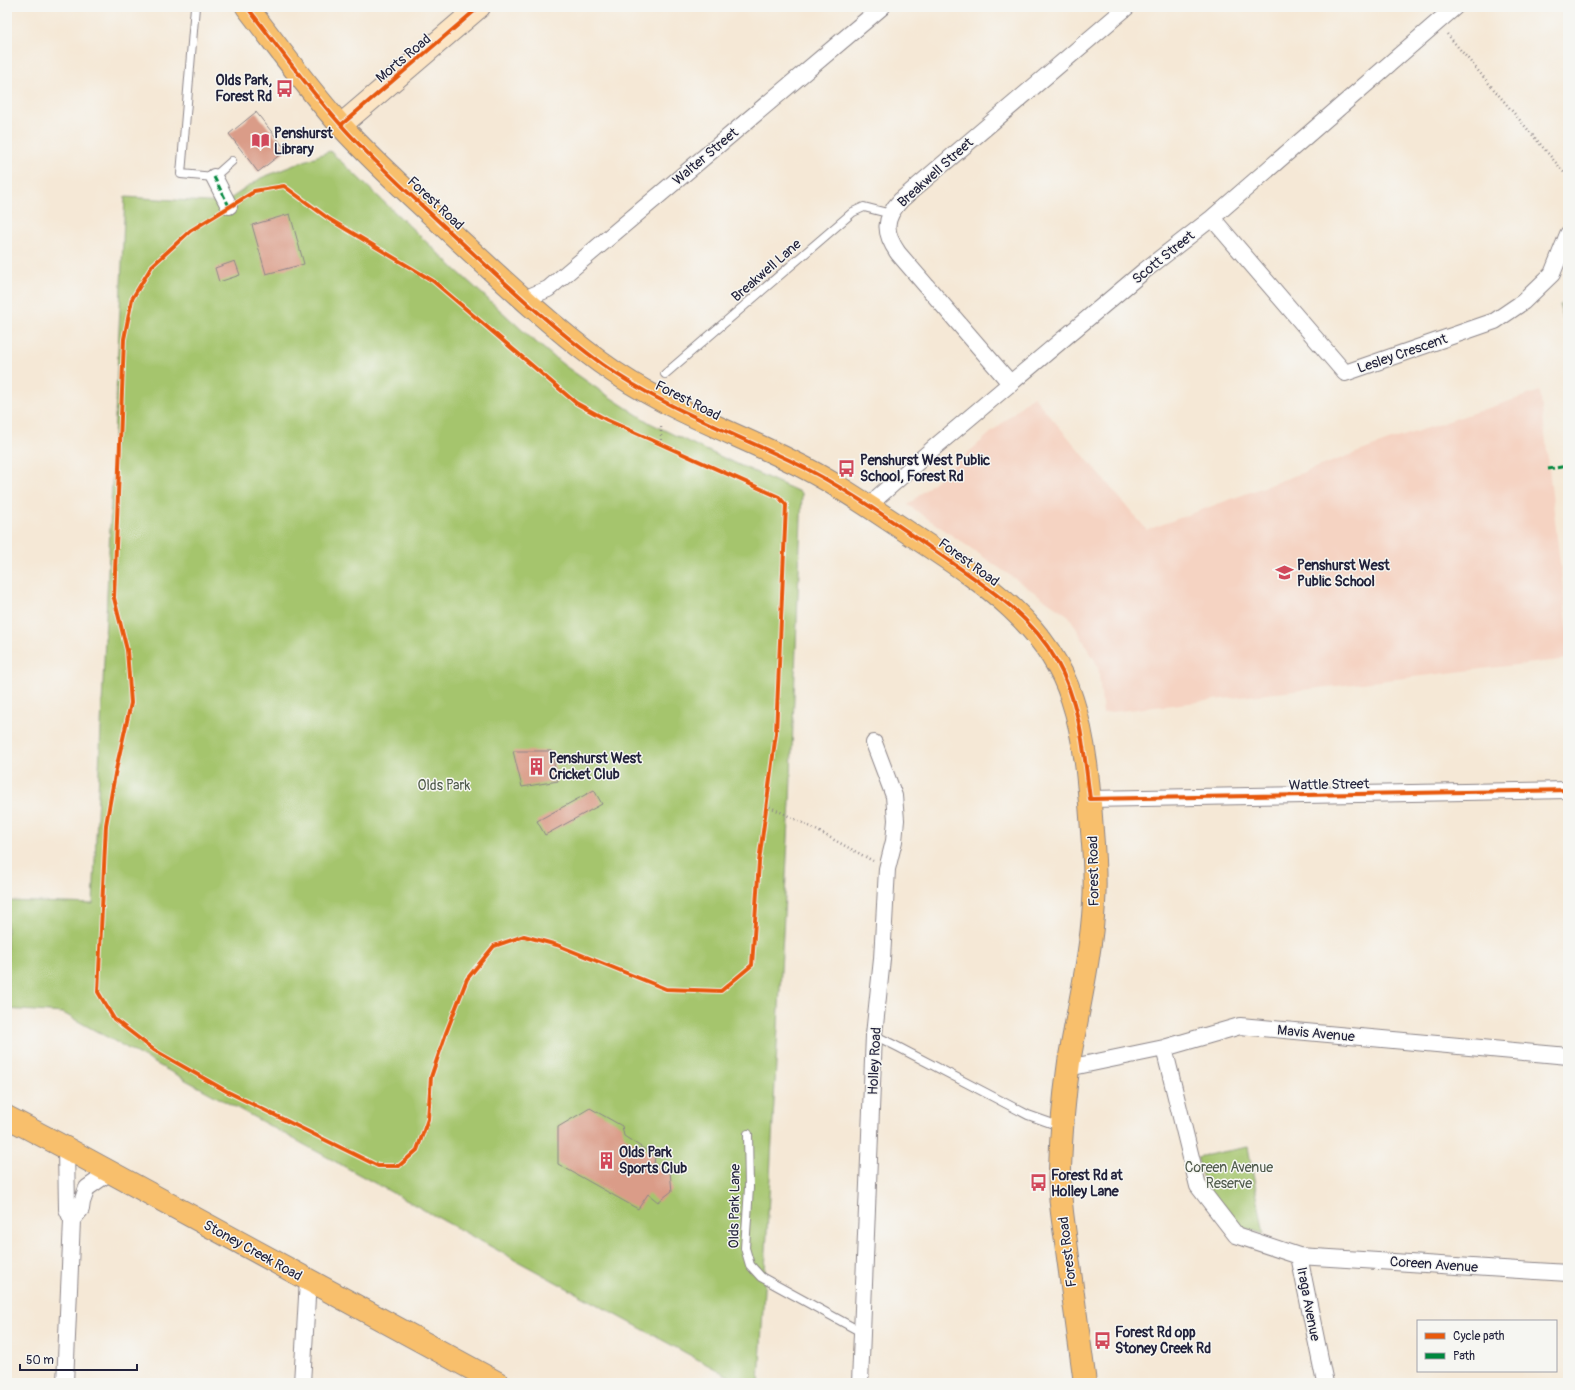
<svg xmlns="http://www.w3.org/2000/svg" width="1575" height="1390" font-family="Pangolin,sans-serif">
  <style>
    .built { fill: #f5d3c2 }
    .green { fill: #a5c56d; stroke: #647454 }
    .building { fill: #da9c88 }
    .lines { fill: none; stroke-linecap: round; stroke-linejoin: round }
    .lane-casing { stroke: #8c8588; stroke-width: 10 }
    .street-casing { stroke: #8c8588; stroke-width: 18 }
    .secondary-casing { stroke: #8c8588; stroke-width: 24 }
    .primary-casing { stroke: #8c8588; stroke-width: 24 }
    .path { stroke: #8c8588; stroke-width: 2.5; stroke-dasharray: 1 3; stroke-linecap: butt }
    .lane { stroke: #fff; stroke-width: 8 }
    .street { stroke: #fff; stroke-width: 16 }
    .secondary { stroke: #fce5c4; stroke-width: 22 }
    .primary { stroke: #f8bf6c; stroke-width: 22 }
    .quiet { stroke: #00873e; stroke-width: 3; stroke-dasharray: 6 3; stroke-linecap: butt }
    .cycleway-casing { stroke: #f6f6f2; stroke-width: 6 }
    .cycleway { stroke: #e8590c; stroke-width: 4 }
    .labels { text-anchor: middle; stroke-width: 3; stroke-linejoin: round; paint-order: stroke }
    .street-label { font-size: 14px; fill: #22223b; stroke: #f6f6f2 }
    .poi-label { font-size: 14px; font-weight: bold; fill: #22223b; stroke: #f6f6f2; text-anchor: start }
    .park-label { font-size: 14px; fill: #505b4c; stroke: #f6f6f2 }
  </style>
  <rect width="100%" height="100%" fill="#f6f6f2"/>
  <filter id="ink" filterUnits="userSpaceOnUse"><feTurbulence type="fractalNoise" baseFrequency=".025" numOctaves="2"/><feDisplacementMap in="SourceGraphic" scale="8" xChannelSelector="R" yChannelSelector="G"/><feConvolveMatrix kernelMatrix="1 2 1 2 8 2 1 2 1" color-interpolation-filters="sRGB"/></filter>
  <filter id="wash" filterUnits="userSpaceOnUse"><feTurbulence type="fractalNoise" baseFrequency=".012" numOctaves="4" result="noise"/><feDisplacementMap in="SourceGraphic" scale="16" xChannelSelector="R" yChannelSelector="G"/><feGaussianBlur stdDeviation="0.9" result="paint"/><feColorMatrix in="noise" values="0 0 0 0 0 0 0 0 0 0 0 0 0 0 0 0 0 1.4 0 .05"/><feComposite in="paint" operator="in"/></filter>
  <g filter="url(#wash)">
    <rect width="100%" height="100%" fill="#f5e8d6"/>
    <!-- built -->
    <path class="built" d="M1540 391 1568 632V659L1103 713 1098 666 1069 616 908 505 1033 396 1147 530 1394 439Z"/>
    <!-- green -->
    <path class="green" d="M330 151 457 271 532 339 565 366 602 392 650 423 699 447 802 493 790 802 759 1383H741L63 1013 7 1009V901L93 904 125 197 224 203 261 178Z
      M1568 301V338L1560 305Z
      M1248 1147 1264 1234 1239 1226 1205 1186 1197 1157Z"/>
    <g id="blocks">
      <!-- building -->
      <path class="building" d="M256 112 286 150 258 172 229 134Z
        M290 214 304 264 266 274 252 225Z
        M235 261 240 275 219 282 215 268Z
        M513 751H551L558 781 522 787Z
        M594 790 602 804 545 835 537 821Z
        M590 1108 622 1126 624 1136 655 1156 654 1164 670 1172 672 1191 658 1202 648 1194 638 1209 558 1164V1127Z"/>
    </g>
  </g>
  <g filter="url(#ink)">
    <use href="#blocks" fill-opacity="0" stroke="#8c8588" stroke-width="1"/>
    <g class="lines">
      <defs>
        <path id="lane" d="M195 7 181 174 214 177 232 161
          M665 374 853 212 864 207 891 214
          M874 1035 898 1047 1028 1115 1062 1127
          M748 1134 749 1188 745 1248 750 1265 761 1277 863 1333"/>
        <path id="street" d="M214 177 229 206
          M1212 218 1345 373 1495 321 1523 302 1552 274 1568 234
          M524 299 548 289 555 283 882 7
          M1011 384 898 253C884 233 883 219 901 200L1127 7
          M870 507 879 496 936 446 1144 271 1212 218 1455 7
          M1090 799 1568 790
          M1164 1048 1198 1186 1236 1235 1299 1256 1325 1383
          M1068 1068 1164 1048 1240 1026 1568 1056
          M66 1148 67 1209 72 1220 81 1209 82 1202 87 1188 110 1172
          M1299 1256 1568 1273
          M65 1383 72 1220
          M302 1383 308 1280
          M860 1383 874 1035 882 959 887 869 894 841 896 820 894 796 874 743"/>
        <path id="secondary" d="M341 125 479 7"/>
        <path id="primary" d="M247 7C278 47 308 89 342 127 374 162 410 194 445 227 495 273 545 321 600 362 659 406 726 429 791 461 831 480 868 506 906 531 972 575 1047 619 1072 699 1086 741 1089 787 1092 831 1094 855 1096 879 1094 903 1091 956 1078 1010 1069 1062 1064 1097 1061 1134 1060 1169 1058 1196 1064 1224 1067 1250 1073 1294 1079 1339 1085 1383
          M7 1117 66 1148 498 1383"/>
      </defs>
      <!-- lane casing -->
      <use href="#lane" class="lane-casing"/>
      <!-- street casing -->
      <use href="#street" class="street-casing"/>
      <!-- secondary casing -->
      <use href="#secondary" class="secondary-casing"/>
      <!-- primary casing -->
      <use href="#primary" class="primary-casing"/>
      <!-- path -->
      <path class="path" d="M1447 34 1568 177
        M661 444V426
        M766 805 805 824 873 861"/>
      <!-- lane -->
      <use href="#lane" class="lane"/>
      <!-- street -->
      <use href="#street" class="street"/>
      <!-- secondary -->
      <use href="#secondary" class="secondary"/>
      <!-- primary -->
      <use href="#primary" class="primary"/>
      <!-- quiet -->
      <path class="quiet" d="M214 177 229 206
        M1548 469 1568 466"/>
      <defs>
        <path id="cycleway" d="M247 7C278 47 307 87 341 125 374 162 412 196 448 230 498 276 547 324 602 364 659 405 725 430 789 460 846 487 899 526 951 562 990 589 1032 617 1056 660 1080 702 1084 751 1090 799L1568 790
          M341 125 479 7
          M252 193 190 231 152 266 132 299 124 339 114 598 127 650 131 703 115 774 106 825 98 992 114 1019 154 1050 228 1092 378 1166H399L417 1150 428 1119 431 1077 446 1033 467 979 494 946 524 936 557 945 666 989 721 991 752 965 759 862 776 733 786 505 779 497 607 420 576 403 433 281 329 219 284 186 254 191"/>
      </defs>
      <!-- cycleway casing -->
      <use href="#cycleway" class="cycleway-casing"/>
      <!-- cycleway -->
      <use href="#cycleway" class="cycleway"/>
    </g>
  </g>
  <!-- icons -->
  <defs>
    <symbol id="bus-bare" viewBox="-9 -9 18 18"><path d="M-5-6H5V4H4V6H2V4H-2V6H-4V4H-5ZM-3.5-4V0h7V-4ZM-3.5 1.2v1.5H-2V1.2ZM2 1.2v1.5H3.5V1.2Z" fill="#d1495b" stroke="#f6f6f2" stroke-width="2.5" paint-order="stroke"/></symbol>
    <symbol id="library-bare" viewBox="-9 -9 18 18"><path d="M-6-4Q-3-5.5-.7-3.5V5Q-3 3-6 4ZM6-4Q3-5.5 .7-3.5V5Q3 3 6 4Z" fill="#d1495b" stroke="#f6f6f2" stroke-width="2.5" paint-order="stroke"/></symbol>
    <symbol id="school-bare" viewBox="-9 -9 18 18"><path d="M0-5L7-2L0 1L-7-2ZM-4 1L0 2.5L4 1V4Q0 6-4 4Z" fill="#d1495b" stroke="#f6f6f2" stroke-width="2.5" paint-order="stroke"/></symbol>
    <symbol id="building-bare" viewBox="-9 -9 18 18"><path d="M-4-6H4V6H1V3H-1V6H-4ZM-2.5-4.3h1.7v1.8h-1.7ZM.8-4.3h1.7v1.8H.8ZM-2.5-1h1.7V.8h-1.7ZM.8-1h1.7V.8H.8Z" fill="#d1495b" stroke="#f6f6f2" stroke-width="2.5" paint-order="stroke"/></symbol>
  </defs>
  <g fill-rule="evenodd">
    <use href="#bus-bare" x="272" y="76" width="25" height="25"/>
    <use href="#library-bare" x="248" y="128" width="25" height="25"/>
    <use href="#bus-bare" x="834" y="456" width="25" height="25"/>
    <use href="#school-bare" x="1272" y="560" width="25" height="25"/>
    <use href="#building-bare" x="524" y="754" width="25" height="25"/>
    <use href="#building-bare" x="594" y="1148" width="25" height="25"/>
    <use href="#bus-bare" x="1026" y="1170" width="25" height="25"/>
    <use href="#bus-bare" x="1090" y="1328" width="25" height="25"/>
  </g>
  <g class="labels">
    <!-- street labels -->
    <g class="street-label">
      <text transform="translate(403 58) rotate(-40)" y="5">Morts Road</text>
      <text transform="translate(705 156) rotate(-40)" y="5">Walter Street</text>
      <text transform="translate(935 172) rotate(-42)" y="5">Breakwell Street</text>
      <text transform="translate(436 203) rotate(43)" y="5">Forest Road</text>
      <text transform="translate(1163 257) rotate(-39)" y="5">Scott Street</text>
      <text transform="translate(766 270) rotate(-41)" y="5">Breakwell Lane</text>
      <text transform="translate(1402 353) rotate(-19)" y="5">Lesley Crescent</text>
      <text transform="translate(688 400) rotate(27)" y="5">Forest Road</text>
      <text transform="translate(969 562) rotate(36)" y="5">Forest Road</text>
      <text transform="translate(1329 784) rotate(-1)" y="5">Wattle Street</text>
      <text transform="translate(1093 871) rotate(-91)" y="5">Forest Road</text>
      <text transform="translate(1316 1033) rotate(5)" y="5">Mavis Avenue</text>
      <text transform="translate(874 1061) rotate(-87)" y="5">Holley Road</text>
      <text transform="translate(734 1206) rotate(-89)" y="5">Olds Park Lane</text>
      <text transform="translate(253 1250) rotate(29)" y="5">Stoney Creek Road</text>
      <text transform="translate(1067 1252) rotate(-97)" y="5">Forest Road</text>
      <text transform="translate(1434 1264) rotate(4)" y="5">Coreen Avenue</text>
      <text transform="translate(1309 1304) rotate(79)" y="5">Iraga Avenue</text>
    </g>
    <!-- poi labels -->
    <g class="poi-label">
      <text x="272" y="85" text-anchor="end">Olds Park,<tspan x="272" dy="16">Forest Rd</tspan></text>
      <text x="274" y="138">Penshurst<tspan x="274" dy="16">Library</tspan></text>
      <text x="860" y="465">Penshurst West Public<tspan x="860" dy="16">School, Forest Rd</tspan></text>
      <text x="1297" y="570">Penshurst West<tspan x="1297" dy="16">Public School</tspan></text>
      <text x="549" y="763">Penshurst West<tspan x="549" dy="16">Cricket Club</tspan></text>
      <text x="619" y="1157">Olds Park<tspan x="619" dy="16">Sports Club</tspan></text>
      <text x="1051" y="1180">Forest Rd at<tspan x="1051" dy="16">Holley Lane</tspan></text>
      <text x="1115" y="1337">Forest Rd opp<tspan x="1115" dy="16">Stoney Creek Rd</tspan></text>
    </g>
    <!-- park labels -->
    <g class="park-label">
      <text x="444" y="790">Olds Park</text>
      <text x="1229" y="1172">Coreen Avenue<tspan x="1229" dy="16">Reserve</tspan></text>
    </g>
  </g>
  <!-- margin -->
  <rect width="1575" height="1390" fill="none" stroke="#f6f6f2" stroke-width="24"/>
  <!-- legend -->
  <rect x="1417" y="1320" width="140" height="52" fill="#f6f6f2" stroke="#a1a1a9"/>
  <rect x="1425" y="1333" width="20" height="6" fill="#e8590c" stroke="#a1a1a9"/>
  <text x="1453" y="1340" font-size="12" fill="#22223b">Cycle path</text>
  <rect x="1425" y="1353" width="20" height="6" fill="#00873e" stroke="#a1a1a9"/>
  <text x="1453" y="1360" font-size="12" fill="#22223b">Path</text>
  <!-- scale -->
  <path d="M20 1364v6h117v-6" fill="none" stroke="#22223b" stroke-width="2"/>
  <text x="26" y="1364" font-size="12" fill="#22223b" stroke="#f6f6f2" stroke-width="3" paint-order="stroke">50 m</text>
</svg>
